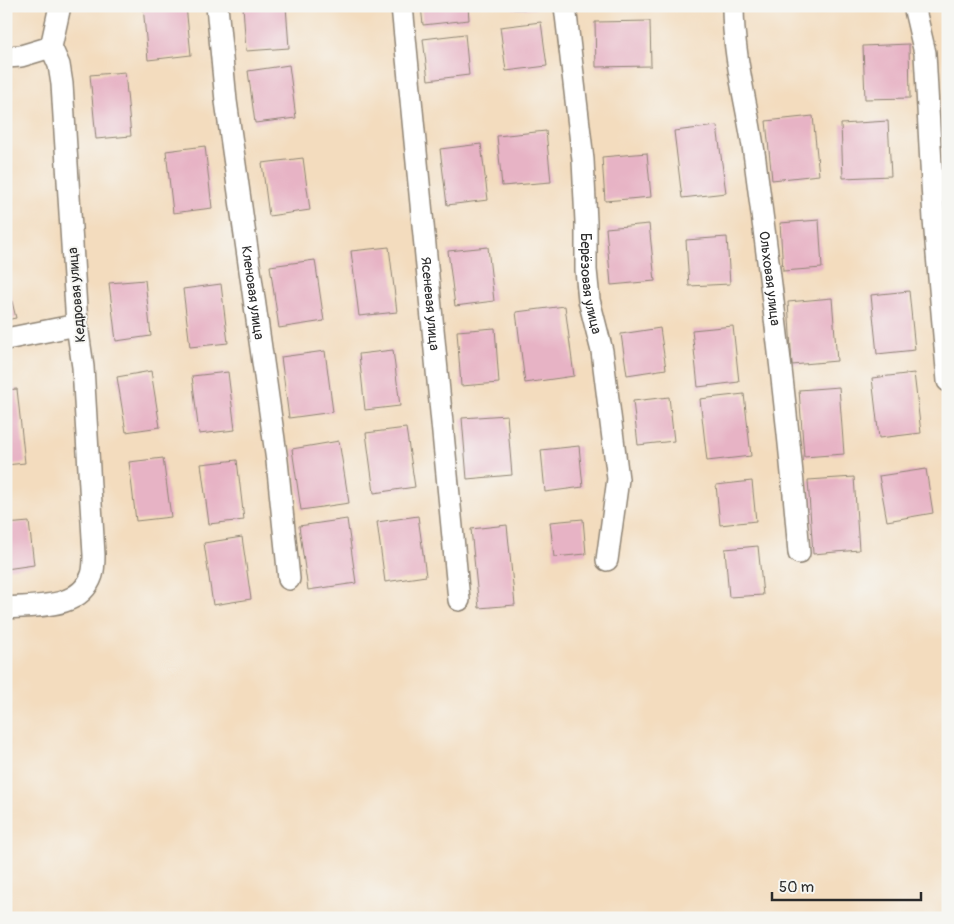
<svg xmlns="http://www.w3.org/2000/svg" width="954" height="924" font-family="Pangolin,sans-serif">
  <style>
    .building { fill: #e7b3c5 }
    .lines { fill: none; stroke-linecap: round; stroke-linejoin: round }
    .minor-casing { stroke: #8f8474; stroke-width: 24 }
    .minor { stroke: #fff; stroke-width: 21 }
    .labels { text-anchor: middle; stroke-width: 4; stroke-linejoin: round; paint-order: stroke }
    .street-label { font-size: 14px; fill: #2b2b2b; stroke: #f6f6f2 }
  </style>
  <rect width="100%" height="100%" fill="#f6f6f2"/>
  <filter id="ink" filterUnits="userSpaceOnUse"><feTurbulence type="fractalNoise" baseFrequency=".02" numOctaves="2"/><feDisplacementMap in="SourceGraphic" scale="10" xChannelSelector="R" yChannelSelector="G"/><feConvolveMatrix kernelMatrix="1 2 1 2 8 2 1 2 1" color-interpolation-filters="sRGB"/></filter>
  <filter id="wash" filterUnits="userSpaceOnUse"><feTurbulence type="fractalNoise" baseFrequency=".0096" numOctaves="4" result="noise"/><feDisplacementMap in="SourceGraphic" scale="20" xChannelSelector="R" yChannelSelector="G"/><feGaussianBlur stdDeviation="1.12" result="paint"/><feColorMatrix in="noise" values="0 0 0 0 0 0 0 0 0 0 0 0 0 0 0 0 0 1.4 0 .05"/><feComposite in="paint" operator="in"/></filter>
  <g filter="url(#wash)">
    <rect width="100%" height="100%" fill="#f3dcbe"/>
    <g id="blocks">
      <!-- building -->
      <path class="building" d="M143 6H186L191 55 148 60Z
        M243 6H286L289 48 246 51Z
        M421 6H468L469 20 423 25Z
        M513 6H535V9H513Z
        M650 21 651 66 596 67 595 22Z
        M541 22 547 66 506 71 500 27Z
        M465 34 469 75 428 80 423 39Z
        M909 44 910 98 865 99 863 46Z
        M289 65 296 118 255 123 248 71Z
        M125 72 131 136 96 139 90 75Z
        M813 116 819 175 772 180 766 121Z
        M888 121 891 176 843 178 841 124Z
        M717 126 726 193 682 198 674 131Z
        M546 131 551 182 502 186 497 136Z
        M481 144 488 200 447 205 440 149Z
        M205 146 212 208 173 213 166 151Z
        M647 153 651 197 605 201 602 157Z
        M303 158 310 210 269 216 262 163Z
        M819 220 822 268 783 271 780 223Z
        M649 224 655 281 611 285 606 228Z
        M727 237 730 284 689 286 686 240Z
        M389 247 397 312 359 316 351 251Z
        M488 247 494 301 455 306 448 251Z
        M315 260 324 321 279 328 270 266Z
        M6 277 16 318 6 320Z
        M145 280 151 336 116 341 109 283Z
        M221 284 228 343 190 347 183 289Z
        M909 291 915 350 877 354 871 295Z
        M832 298 837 361 792 365 788 302Z
        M565 306 574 376 525 383 516 312Z
        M733 326 739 382 698 387 692 330Z
        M495 328 499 383 461 386 457 331Z
        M660 328 666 369 627 375 621 334Z
        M393 350 400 406 365 410 359 354Z
        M325 351 333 412 289 418 281 357Z
        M151 371 160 427 126 432 117 377Z
        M228 372 235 430 199 434 192 376Z
        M914 373 921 433 879 438 872 378Z
        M839 387 844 454 804 457 799 390Z
        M17 389 25 463 6 465V390Z
        M744 394 751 456 707 461 700 399Z
        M669 397 674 441 638 445 633 401Z
        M507 415 512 475 467 479 462 418Z
        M406 428 415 487 374 493 366 433Z
        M339 441 349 503 301 510 292 449Z
        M579 446 583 487 545 492 541 450Z
        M163 458 171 517 136 521 129 462Z
        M237 460 244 520 209 524 201 464Z
        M926 469 933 513 887 521 879 476Z
        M854 477 859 550 813 554 808 480Z
        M752 481 756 521 720 525 716 485Z
        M418 516 426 576 385 582 377 522Z
        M347 519 356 583 308 590 299 526Z
        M583 519 586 554 554 557 550 522Z
        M29 522 34 565 6 569V524Z
        M507 525 515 605 479 608 471 529Z
        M242 537 251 599 213 605 204 543Z
        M758 546 763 595 729 597 725 549Z"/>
    </g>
  </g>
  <g filter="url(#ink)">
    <use href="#blocks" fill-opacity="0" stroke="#8f8474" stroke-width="1"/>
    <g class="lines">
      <defs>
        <g id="minor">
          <path id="s1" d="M217 6 226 101 277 461 289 579"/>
          <path id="s2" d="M402 6 459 600"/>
          <path id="s3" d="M565 6 583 160 586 222V270L589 300 602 351 618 479 607 560"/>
          <path id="s4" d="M733 6C733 61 750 114 756 168 773 296 789 424 799 553"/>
          <path d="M914 6 925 53 934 220 948 381"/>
          <path d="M6 57 21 56 51 47"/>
          <path d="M6 339 77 325"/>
          <path d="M6 608C36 605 80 610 92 575 94 569 94 562 94 555L83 367 77 325 62 84 59 65 51 47 60 6"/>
        </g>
      </defs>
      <!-- minor casing -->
      <use href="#minor" class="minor-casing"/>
      <!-- minor -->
      <use href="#minor" class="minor"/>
    </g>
  </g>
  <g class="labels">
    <!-- street labels -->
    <g class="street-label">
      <text dy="5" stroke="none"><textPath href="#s4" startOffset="275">Ольховая улица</textPath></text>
      <text dy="5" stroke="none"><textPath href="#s3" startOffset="279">Берёзовая улица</textPath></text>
      <text dy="5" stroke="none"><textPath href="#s1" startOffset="289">Кленовая улица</textPath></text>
      <text transform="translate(76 295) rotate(-95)" y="5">Кедровая улица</text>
      <text dy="5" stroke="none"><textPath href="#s2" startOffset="299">Ясеневая улица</textPath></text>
    </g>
  </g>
  <!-- margin -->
  <rect width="954" height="924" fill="none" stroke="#f6f6f2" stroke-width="25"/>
  <!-- scale -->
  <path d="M772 892v8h149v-8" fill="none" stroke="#2b2b2b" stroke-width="2.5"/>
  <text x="779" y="892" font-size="15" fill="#2b2b2b" stroke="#f6f6f2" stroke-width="4" paint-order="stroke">50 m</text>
</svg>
